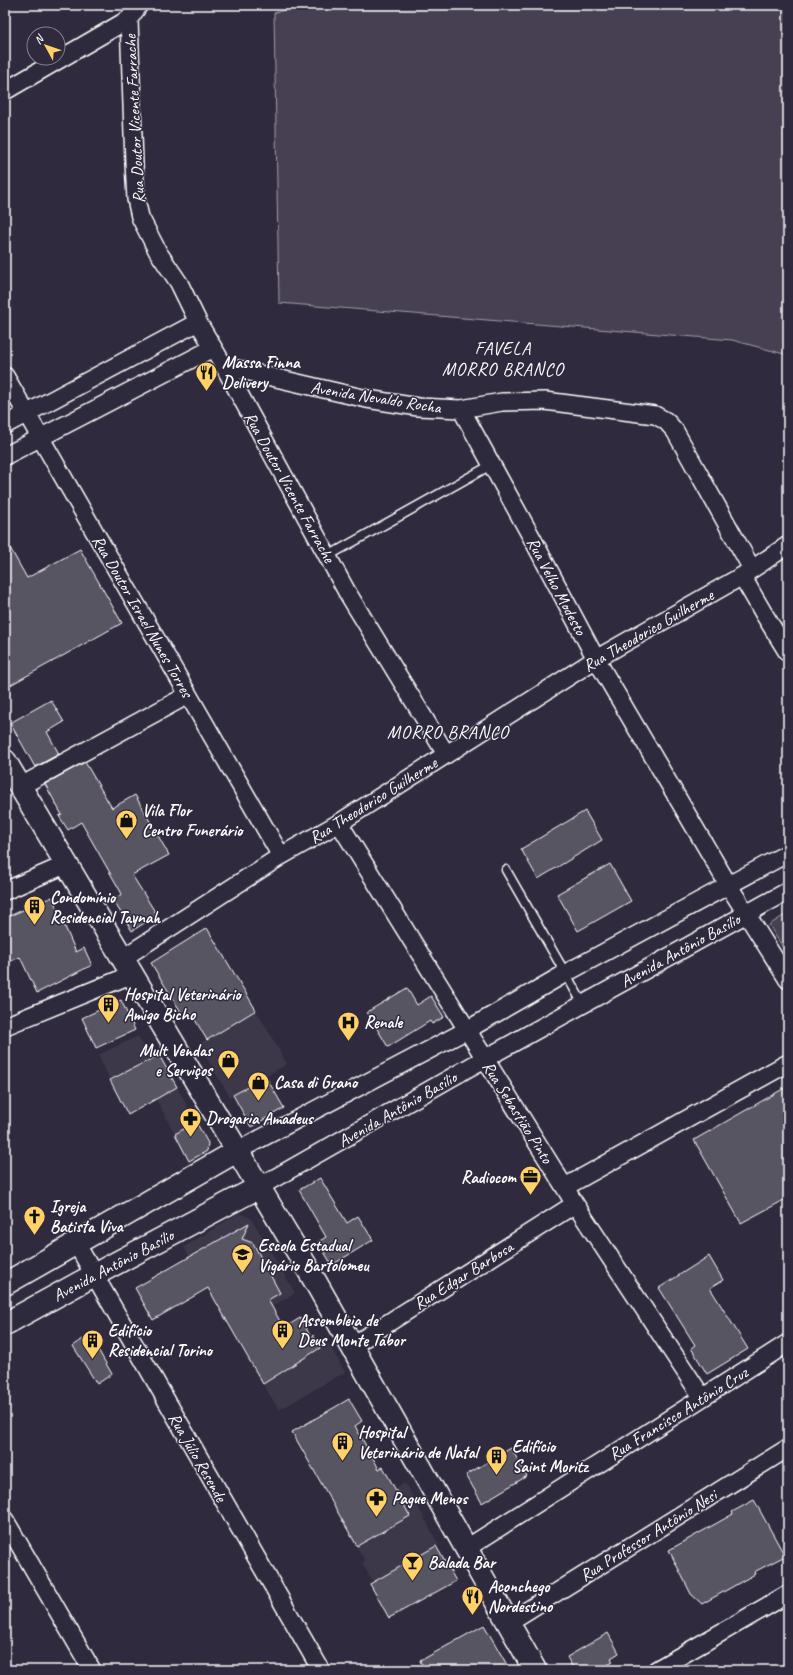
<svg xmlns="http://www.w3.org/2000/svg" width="793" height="1675" font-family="Caveat,sans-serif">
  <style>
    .built { fill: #3c3749 }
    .green { fill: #464152; stroke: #a2a0a8 }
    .building { fill: #595564; stroke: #fff }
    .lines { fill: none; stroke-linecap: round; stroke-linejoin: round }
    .lane-casing { stroke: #fff; stroke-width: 11 }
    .street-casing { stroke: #fff; stroke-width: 20 }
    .secondary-casing { stroke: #fff; stroke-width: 25 }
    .lane { stroke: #2f2a3d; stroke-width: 8 }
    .street { stroke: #2f2a3d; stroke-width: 17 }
    .secondary { stroke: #2f2a3d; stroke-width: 22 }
    .labels { text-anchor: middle; stroke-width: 3; stroke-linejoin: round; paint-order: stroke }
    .street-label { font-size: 17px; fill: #fff; stroke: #2f2a3d }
    .poi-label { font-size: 17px; font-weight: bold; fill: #fff; stroke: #2f2a3d; text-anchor: start }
    .neighbourhood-label { font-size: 18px; letter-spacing: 1px; fill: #fff; stroke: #2f2a3d }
  </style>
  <rect width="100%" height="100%" fill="#2f2a3d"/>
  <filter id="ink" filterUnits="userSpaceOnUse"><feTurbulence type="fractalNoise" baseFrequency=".025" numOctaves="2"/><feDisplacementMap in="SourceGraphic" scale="8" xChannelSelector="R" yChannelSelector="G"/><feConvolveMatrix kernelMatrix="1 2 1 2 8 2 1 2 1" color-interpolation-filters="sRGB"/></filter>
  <g filter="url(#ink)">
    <!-- built -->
    <path class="built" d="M256 1010 287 1064 230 1097 198 1044Z
      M138 1036 150 1060 110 1080 98 1055Z
      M177 1087 196 1122 175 1134 156 1099Z
      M239 1213 251 1218 295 1293 232 1330 184 1247Z
      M328 1343 345 1372 279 1410 263 1384Z
      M405 1483 439 1545 373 1582 362 1563 365 1561 341 1520Z"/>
    <!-- green -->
    <path class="green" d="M300 5H788V355L732 340 279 303 274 13Z
      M788 913V956L769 925Z"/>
    <!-- building -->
    <path class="building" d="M5 539 27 578 80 549 122 623 5 688Z
      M51 700 64 722 47 732 59 754 35 767 10 723Z
      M85 762 112 808 135 795 169 855 132 875 157 915 132 931 113 900 122 894 81 822 68 830 59 816 62 815 45 784Z
      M585 811 602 840 538 879 521 849Z
      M610 864 631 901 578 931 557 894Z
      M52 897 76 952 84 948 92 965 37 993 20 957 9 962 5 953V918Z
      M207 928 256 1010 207 1040 191 1013 184 1017 151 963Z
      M407 988 417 1005 431 996 444 1017 432 1024 430 1021 388 1047 367 1012Z
      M121 1000 135 1030 96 1048 82 1018Z
      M159 1055 177 1087 128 1115 110 1080Z
      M266 1077 284 1108 251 1127 233 1095Z
      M788 1086V1198L741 1223 694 1140Z
      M196 1122 208 1143 207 1151 189 1161 175 1134Z
      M320 1178 347 1223 358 1216 373 1240 332 1265 318 1242 326 1237 299 1190Z
      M249 1223 242 1239 253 1243 280 1293 268 1300 284 1328 300 1318 311 1337 313 1335 320 1348 263 1384 208 1288 153 1320 135 1288Z
      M709 1256 723 1280 710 1288 748 1349 707 1374 691 1348 695 1345 659 1288Z
      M83 1339 86 1343 92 1339 112 1374 97 1384 73 1346Z
      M349 1399 362 1421 355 1426 379 1469 383 1467 410 1516 357 1546 292 1432Z
      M511 1448 527 1476 482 1503 466 1475Z
      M754 1500 785 1556 754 1572 755 1574 702 1604 691 1594 669 1550 733 1514 732 1512Z
      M436 1546 456 1581 389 1618 370 1584Z
      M484 1625 510 1670H425L420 1661Z
      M608 1633 619 1653 611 1658 613 1662 598 1670H574L567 1657Z"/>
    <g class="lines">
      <defs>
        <path id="lane" d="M328 556 491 465
          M506 870 583 1004"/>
        <path id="street" d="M139 5 129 19 134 163 136 199 140 217 158 252 179 283 198 322 224 366 347 592 446 754
          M5 91 129 19
          M224 366 367 399 418 407 461 409 502 402 545 401 655 415 666 421 675 431 752 569
          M5 376 281 856
          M461 409 532 538 596 659 729 886 788 980
          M5 425 198 322
          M5 456 213 348
          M742 576 764 614 788 653
          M21 786 188 695
          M339 823 575 1204 702 1397
          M5 891 67 864
          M123 958 281 856 339 823 596 659 742 576 788 545
          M5 1026 133 974
          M237 1151 467 1030 566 973 788 853
          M259 1187 484 1059 788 891
          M565 1187 788 1063
          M76 1243 321 1670
          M352 1346 575 1204
          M5 1520 92 1670
          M467 1548 788 1343
          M509 1622 788 1448
          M656 1670 788 1594"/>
        <path id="secondary" d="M5 761 315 1281 535 1670
          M5 1284 237 1151
          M5 1324 94 1275 259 1187"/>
      </defs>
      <!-- lane casing -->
      <use href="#lane" class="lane-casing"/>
      <!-- street casing -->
      <use href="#street" class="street-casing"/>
      <!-- secondary casing -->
      <use href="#secondary" class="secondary-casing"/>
      <!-- lane -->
      <use href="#lane" class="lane"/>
      <!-- street -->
      <use href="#street" class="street"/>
      <!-- secondary -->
      <use href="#secondary" class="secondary"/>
    </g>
  </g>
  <!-- icons -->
  <defs>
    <symbol id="restaurant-pin" viewBox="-11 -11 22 30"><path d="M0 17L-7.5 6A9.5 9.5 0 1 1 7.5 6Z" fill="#ffd166" stroke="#2f2a3d"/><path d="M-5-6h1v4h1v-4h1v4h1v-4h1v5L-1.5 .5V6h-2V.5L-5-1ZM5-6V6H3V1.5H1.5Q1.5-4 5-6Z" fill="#111"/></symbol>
    <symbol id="shop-pin" viewBox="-11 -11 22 30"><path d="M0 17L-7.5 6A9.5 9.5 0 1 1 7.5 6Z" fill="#ffd166" stroke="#2f2a3d"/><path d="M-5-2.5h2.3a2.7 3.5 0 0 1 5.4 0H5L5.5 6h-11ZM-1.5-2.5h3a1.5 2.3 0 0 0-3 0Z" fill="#111"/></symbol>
    <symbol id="building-pin" viewBox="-11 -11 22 30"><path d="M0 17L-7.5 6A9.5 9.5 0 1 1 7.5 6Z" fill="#ffd166" stroke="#2f2a3d"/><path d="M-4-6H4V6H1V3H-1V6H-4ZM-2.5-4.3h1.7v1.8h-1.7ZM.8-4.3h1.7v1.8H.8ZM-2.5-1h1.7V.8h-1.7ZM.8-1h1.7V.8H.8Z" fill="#111"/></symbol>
    <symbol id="hospital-pin" viewBox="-11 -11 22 30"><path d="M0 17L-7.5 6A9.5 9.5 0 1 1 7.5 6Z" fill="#ffd166" stroke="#2f2a3d"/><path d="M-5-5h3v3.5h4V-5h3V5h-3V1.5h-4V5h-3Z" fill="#111"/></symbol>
    <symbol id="pharmacy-pin" viewBox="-11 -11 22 30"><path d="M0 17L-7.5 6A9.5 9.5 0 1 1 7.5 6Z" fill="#ffd166" stroke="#2f2a3d"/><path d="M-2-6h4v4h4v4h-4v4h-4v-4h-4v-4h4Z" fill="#111"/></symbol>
    <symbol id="office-pin" viewBox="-11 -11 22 30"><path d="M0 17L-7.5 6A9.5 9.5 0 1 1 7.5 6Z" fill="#ffd166" stroke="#2f2a3d"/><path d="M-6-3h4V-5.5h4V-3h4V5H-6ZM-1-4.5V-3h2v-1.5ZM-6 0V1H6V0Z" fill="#111"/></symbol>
    <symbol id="church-pin" viewBox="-11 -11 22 30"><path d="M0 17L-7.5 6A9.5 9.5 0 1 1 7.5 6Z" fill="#ffd166" stroke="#2f2a3d"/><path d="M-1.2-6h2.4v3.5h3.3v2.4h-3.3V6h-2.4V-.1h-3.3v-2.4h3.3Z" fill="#111"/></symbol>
    <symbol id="school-pin" viewBox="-11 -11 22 30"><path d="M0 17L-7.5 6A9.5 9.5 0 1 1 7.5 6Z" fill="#ffd166" stroke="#2f2a3d"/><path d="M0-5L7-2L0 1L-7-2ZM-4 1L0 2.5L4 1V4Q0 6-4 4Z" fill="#111"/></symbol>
    <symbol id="bar-pin" viewBox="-11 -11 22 30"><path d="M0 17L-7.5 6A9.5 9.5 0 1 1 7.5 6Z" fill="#ffd166" stroke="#2f2a3d"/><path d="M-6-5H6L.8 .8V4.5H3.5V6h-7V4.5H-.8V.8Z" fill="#111"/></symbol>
  </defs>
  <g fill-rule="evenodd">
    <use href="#restaurant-pin" x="194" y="360" width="25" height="34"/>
    <use href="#shop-pin" x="114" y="808" width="25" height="34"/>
    <use href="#building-pin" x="22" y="894" width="25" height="34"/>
    <use href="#building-pin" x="96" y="992" width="25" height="34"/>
    <use href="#hospital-pin" x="336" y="1010" width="25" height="34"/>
    <use href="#shop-pin" x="216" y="1048" width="25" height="34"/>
    <use href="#shop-pin" x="246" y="1070" width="25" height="34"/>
    <use href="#pharmacy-pin" x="178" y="1106" width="25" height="34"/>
    <use href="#office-pin" x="518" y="1164" width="25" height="34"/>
    <use href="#church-pin" x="22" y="1204" width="25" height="34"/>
    <use href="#school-pin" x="230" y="1242" width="25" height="34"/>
    <use href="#building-pin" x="270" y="1318" width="25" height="34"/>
    <use href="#building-pin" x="80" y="1328" width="25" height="34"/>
    <use href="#building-pin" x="330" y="1430" width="25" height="34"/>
    <use href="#building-pin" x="484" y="1444" width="25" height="34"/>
    <use href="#pharmacy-pin" x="364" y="1486" width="25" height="34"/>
    <use href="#bar-pin" x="400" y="1550" width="25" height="34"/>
    <use href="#restaurant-pin" x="460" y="1584" width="25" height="34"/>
  </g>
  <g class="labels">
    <!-- street labels -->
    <g class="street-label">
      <text transform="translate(134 119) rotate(-93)" y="6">Rua Doutor Vicente Farrache</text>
      <text transform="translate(376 397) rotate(9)" y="6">Avenida Nevaldo Rocha</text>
      <text transform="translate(290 487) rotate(61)" y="6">Rua Doutor Vicente Farrache</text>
      <text transform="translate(557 586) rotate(62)" y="6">Rua Velho Modesto</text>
      <text transform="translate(143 616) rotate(60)" y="6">Rua Doutor Israel Nunes Torres</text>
      <text transform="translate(648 630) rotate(-30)" y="6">Rua Theodorico Guilherme</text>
      <text transform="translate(373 800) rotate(-32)" y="6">Rua Theodorico Guilherme</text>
      <text transform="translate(680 950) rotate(-29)" y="6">Avenida Antônio Basílio</text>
      <text transform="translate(397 1109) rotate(-30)" y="6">Avenida Antônio Basílio</text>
      <text transform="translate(518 1112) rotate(58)" y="6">Rua Sebastião Pinto</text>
      <text transform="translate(113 1265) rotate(-28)" y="6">Avenida Antônio Basílio</text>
      <text transform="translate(463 1275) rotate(-32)" y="6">Rua Edgar Barbosa</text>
      <text transform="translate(678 1413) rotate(-32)" y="6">Rua Francisco Antônio Cruz</text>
      <text transform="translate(198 1457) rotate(60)" y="6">Rua Júlio Resende</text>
      <text transform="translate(648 1535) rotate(-32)" y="6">Rua Professor Antônio Nesi</text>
    </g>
    <!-- poi labels -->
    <g class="poi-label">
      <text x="222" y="368">Massa Finna<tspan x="222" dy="20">Delivery</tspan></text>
      <text x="142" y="816">Vila Flor<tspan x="142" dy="20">Centro Funerário</tspan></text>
      <text x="50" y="903">Condomínio<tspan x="50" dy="20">Residencial Taynah</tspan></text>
      <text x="124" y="1000">Hospital Veterinário<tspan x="124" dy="20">Amigo Bicho</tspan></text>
      <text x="364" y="1028">Renale</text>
      <text x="212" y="1056" text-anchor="end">Mult Vendas<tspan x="212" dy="20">e Serviços</tspan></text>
      <text x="274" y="1088">Casa di Grano</text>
      <text x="206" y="1124">Drogaria Amadeus</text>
      <text x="516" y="1183" text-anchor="end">Radiocom</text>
      <text x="50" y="1212">Igreja<tspan x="50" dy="20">Batista Viva</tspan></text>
      <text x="258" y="1251">Escola Estadual<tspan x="258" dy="20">Vigário Bartolomeu</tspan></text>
      <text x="298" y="1326">Assembleia de<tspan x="298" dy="20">Deus Monte Tabor</tspan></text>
      <text x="108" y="1336">Edifício<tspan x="108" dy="20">Residencial Torino</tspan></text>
      <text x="358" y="1438">Hospital<tspan x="358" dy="20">Veterinário de Natal</tspan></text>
      <text x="512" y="1452">Edifício<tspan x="512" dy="20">Saint Moritz</tspan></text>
      <text x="392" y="1504">Pague Menos</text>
      <text x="428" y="1568">Balada Bar</text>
      <text x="488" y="1592">Aconchego<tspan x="488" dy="20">Nordestino</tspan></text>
    </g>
    <!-- neighbourhood labels -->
    <g class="neighbourhood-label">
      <text x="503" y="354">FAVELA<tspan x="503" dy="21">MORRO BRANCO</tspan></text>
      <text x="448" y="738">MORRO BRANCO</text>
    </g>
  </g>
  <!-- margin -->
  <rect width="793" height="1675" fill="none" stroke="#2f2a3d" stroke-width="20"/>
  <rect x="10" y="10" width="773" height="1655" fill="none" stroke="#fff" stroke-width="1.5" filter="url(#ink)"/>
  <!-- north arrow -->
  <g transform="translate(46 46) rotate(310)"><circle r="19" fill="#2f2a3d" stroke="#827f8b"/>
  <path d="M0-3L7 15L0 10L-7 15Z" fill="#ffd166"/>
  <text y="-6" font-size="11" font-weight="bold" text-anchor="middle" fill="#ffffff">N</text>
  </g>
</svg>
